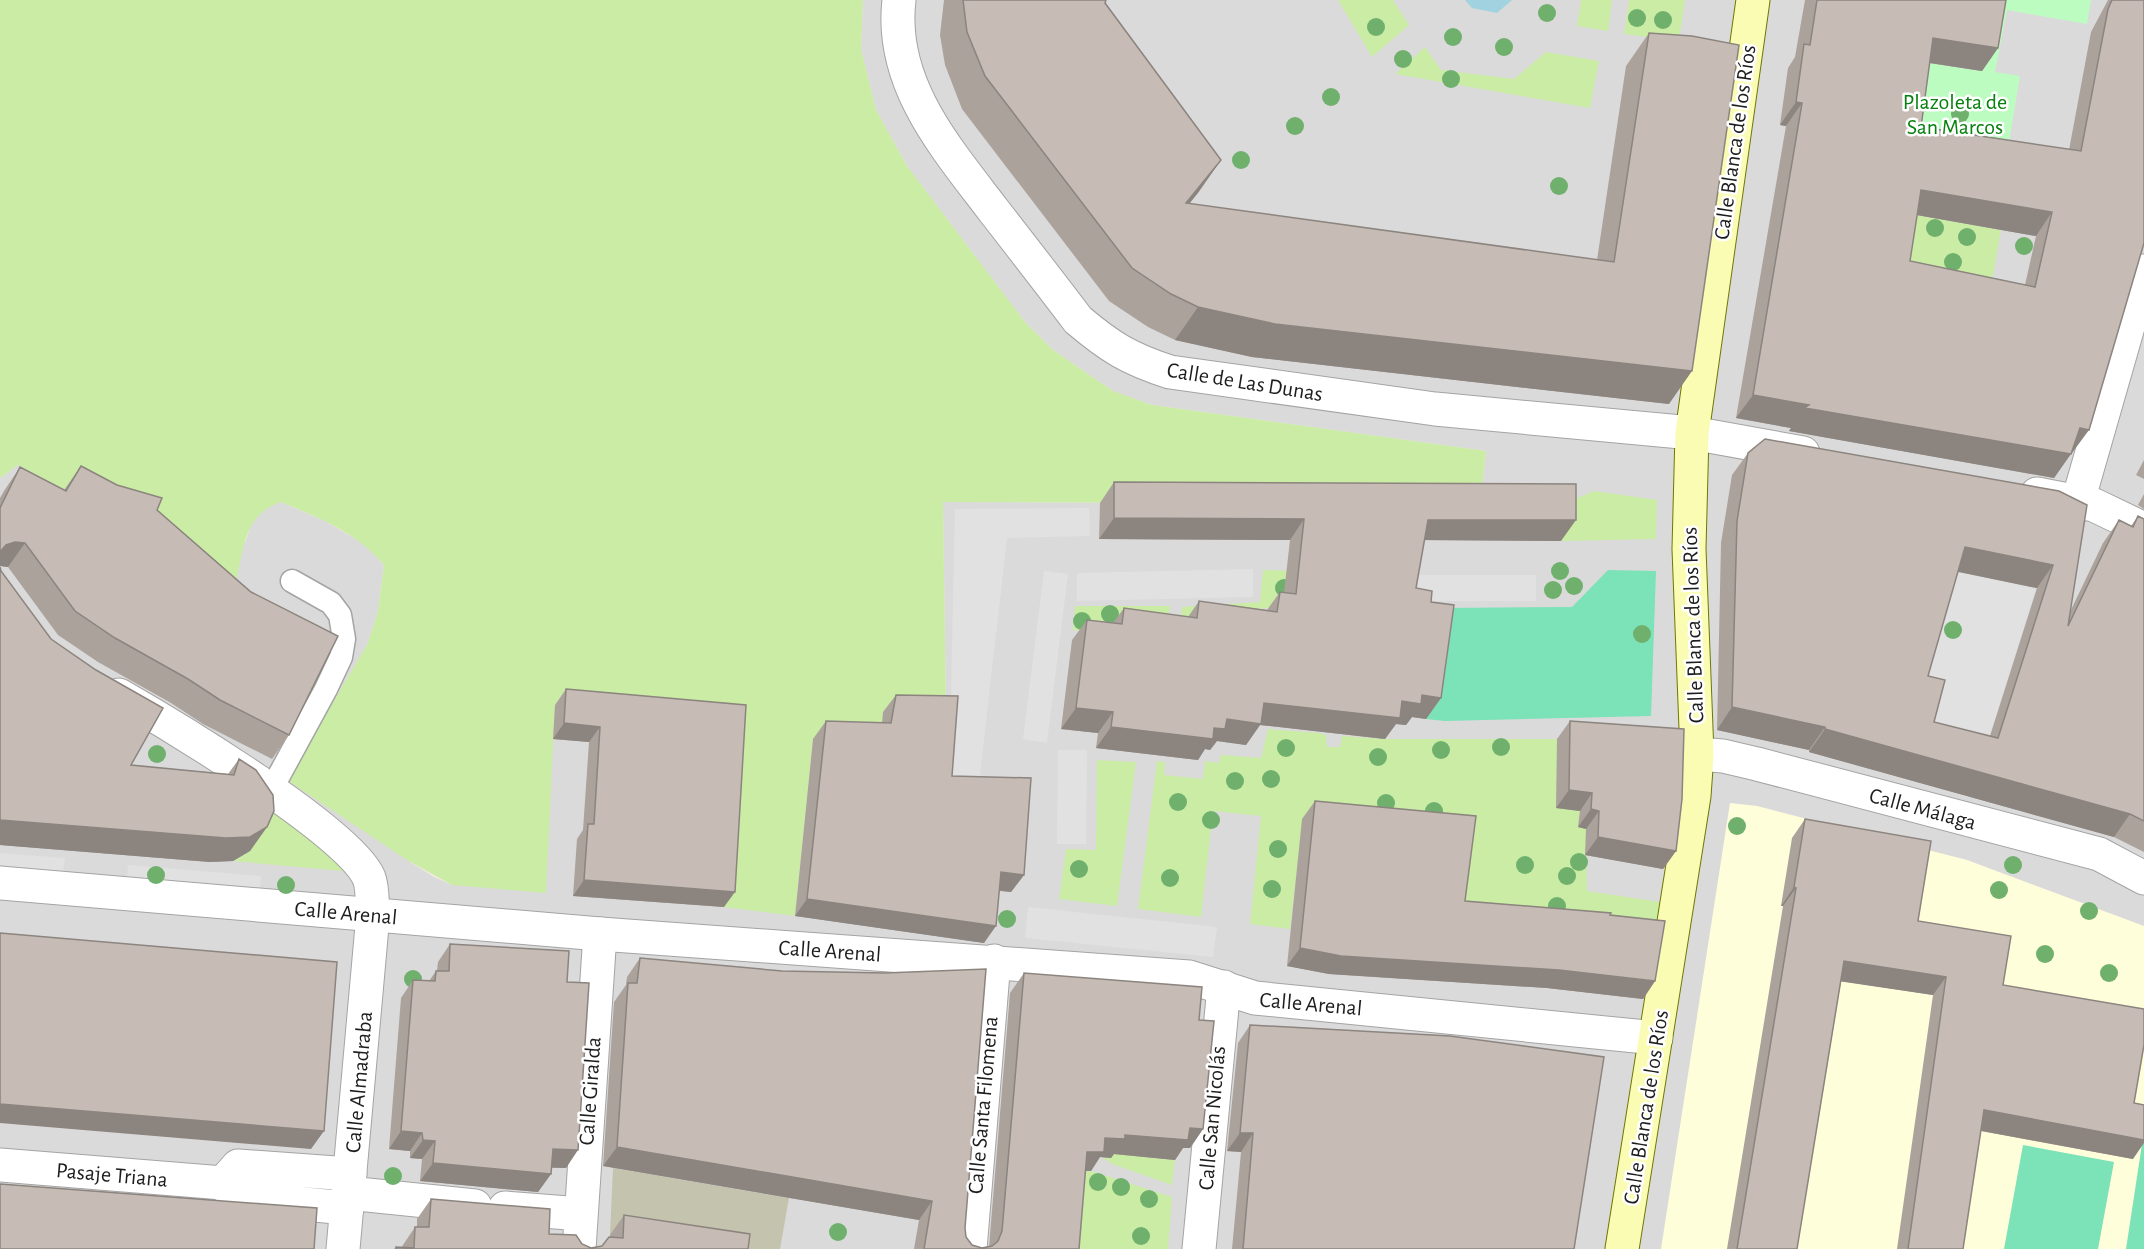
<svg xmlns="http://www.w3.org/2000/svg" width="2144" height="1249" font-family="'Alegreya Sans',sans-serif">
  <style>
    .residential { fill: #dbdada }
    .education { fill: #fffedb }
    .construction { fill: #c4c3ad }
    .grass { fill: #caeca5 }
    .park { fill: #bcfcc0 }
    .pitch { fill: #7ce2b8 }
    .parking { fill: #e1e1e1 }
    .water { fill: #a0d2df }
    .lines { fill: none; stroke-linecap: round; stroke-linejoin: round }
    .service-casing { stroke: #a4a4a4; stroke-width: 25 }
    .pedestrian-casing { stroke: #a4a4a4; stroke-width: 35 }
    .minor-casing { stroke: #a4a4a4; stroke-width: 35 }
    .tertiary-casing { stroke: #a4a4a4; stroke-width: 35 }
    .secondary-casing { stroke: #6e7800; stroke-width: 35 }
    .service { stroke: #fff; stroke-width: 22 }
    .pedestrian { stroke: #fff; stroke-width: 33 }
    .minor { stroke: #fff; stroke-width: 33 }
    .tertiary { stroke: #fff; stroke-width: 33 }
    .secondary { stroke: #fafcb3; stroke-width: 33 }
    .tree { fill: #6fb06d }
    .wall { fill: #aba29c; fill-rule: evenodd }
    .shaded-wall { fill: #8b847f }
    .building { fill: #c7bcb5; stroke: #8b847f; stroke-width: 1.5; fill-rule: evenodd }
    .labels { text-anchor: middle; stroke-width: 5; stroke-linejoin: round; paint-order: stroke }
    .park-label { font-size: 22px; fill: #06800e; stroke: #fff }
    .street-label { font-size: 22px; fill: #1d1d1d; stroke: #fff }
  </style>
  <rect width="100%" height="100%" fill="#efeae2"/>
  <!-- residential -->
  <path class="residential" d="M863 0H2144V1249H0V478L18 465 75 496 245 543 253 520 266 507 281 502 325 521 366 545 384 565 378 611 368 643 292 773 407 860 434 877 452 885 555 705 795 916 813 739 946 714 943 502 1480 504 1486 451 1152 405 1113 391 1053 350 1025 322 907 166 876 110 861 49Z"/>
  <!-- education -->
  <path class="education" d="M1730 803 1757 806 1967 860 2144 926V1249H1661Z"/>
  <!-- construction -->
  <path class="construction" d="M613 1168 789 1198 780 1249H702L610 1235Z"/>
  <!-- grass -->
  <path class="grass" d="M0 0H863L861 49 876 110 907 166 1025 322 1053 350 1113 391 1152 405 1486 451 1480 504 943 502 946 714 879 741 813 739 795 916 724 907 726 878 555 705 546 893 452 885 407 860 287 780 368 643 378 611 384 565C355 531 321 519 281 502 244 515 244 547 236 582L18 465 0 478Z
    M1338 0H1393L1409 25 1372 57Z
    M1581 0H1612L1608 31 1577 26Z
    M1629 0H1685L1679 41 1624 34Z
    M1425 47 1441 70 1514 79 1546 52 1599 61 1590 108 1395 74Z
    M1899 212 2001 230 1992 281 1912 289Z
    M1594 491 1657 500 1656 539 1561 541V505Z
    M1263 570 1298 571 1276 608H1262L1256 644 1224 619 1181 616 1182 607 1260 602Z
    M1075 606H1170L1165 642 1140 623 1104 620 1102 633 1073 630Z
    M1268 729 1319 733 1326 735 1327 747H1340L1342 736 1385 739H1557L1586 829 1587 891 1660 902 1655 940 1510 925 1303 819 1290 929 1250 924 1261 816 1213 811 1201 917 1138 909 1157 761 1165 762 1164 775 1203 779 1205 761 1219 763 1221 755 1261 758Z
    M1097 760 1136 762 1117 906 1059 899 1066 849 1096 850Z
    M265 807C295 825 324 841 343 871L233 861 250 851Z
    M1113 1142 1154 1158 1175 1159 1172 1185 1112 1164 1103 1158H1111Z
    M1073 1171H1091L1172 1197 1168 1249H1067Z"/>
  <!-- park -->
  <path class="park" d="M1994 0H2091L2087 24 2007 10 1995 72 2020 76 2008 148 1899 150 1917 61 1981 71Z"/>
  <!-- pitch -->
  <path class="pitch" d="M1608 570 1656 571 1651 716 1445 721 1426 719 1442 608 1572 607Z
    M2144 1131V1249H2126Z
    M2023 1145 2114 1162 2098 1249H2004Z"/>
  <!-- parking -->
  <path class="parking" d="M1089 508 1090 536 1007 538 979 783 949 782 955 509Z
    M1253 569V597L1077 601V573Z
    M1948 569 2036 589 1970 798 1940 788 1912 699Z
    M1044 571 1068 574 1047 743 1023 739Z
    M1409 575H1536V601H1409Z
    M1058 750H1087L1086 844H1057Z
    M0 853 65 858 63 872 0 868Z
    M128 865 261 876 260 888 127 878Z
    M1028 907 1217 927 1213 957 1025 938Z"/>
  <!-- water -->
  <path class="water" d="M1465 0H1512L1497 13 1472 8Z"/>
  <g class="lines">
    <defs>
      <path id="service" d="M270 792 326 689 341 657 344 639 340 615 331 603 292 581"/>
      <path id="pedestrian" d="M0 1165 223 1183 234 1195 240 1198 347 1208
        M223 1183 238 1166 350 1174
        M348 1193 475 1206"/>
      <path id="minor" d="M899 0C889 84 947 149 994 211 1022 247 1050 283 1078 320 1110 347 1129 359 1170 372L1435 409 1692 433
        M2078 501 2144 271
        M119 695C168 723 350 832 369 878 373 888 372 904 373 915L343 1249
        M1697 754 1723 756 1757 764 2099 854 2144 878
        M505 1208 581 1214
        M579 1249 600 934
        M970 1249 994 961
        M1199 1249 1224 987"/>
      <path id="tertiary" d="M1692 433 1803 453
        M2037 494 2094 505 2144 529
        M0 883 600 934 1189 977 1255 998 1656 1038"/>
      <path id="secondary" d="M1622 1249 1694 796 1697 754 1689 549 1692 433 1753 0"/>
    </defs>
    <!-- service casing -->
    <use href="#service" class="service-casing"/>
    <!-- pedestrian casing -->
    <use href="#pedestrian" class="pedestrian-casing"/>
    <!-- minor casing -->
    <use href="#minor" class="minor-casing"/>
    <!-- tertiary casing -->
    <use href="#tertiary" class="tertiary-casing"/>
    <!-- secondary casing -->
    <use href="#secondary" class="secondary-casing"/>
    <!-- service -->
    <use href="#service" class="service"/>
    <!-- pedestrian -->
    <use href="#pedestrian" class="pedestrian"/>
    <!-- minor -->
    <use href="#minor" class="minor"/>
    <!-- tertiary -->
    <use href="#tertiary" class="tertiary"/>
    <!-- secondary -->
    <use href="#secondary" class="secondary"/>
  </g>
  <!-- trees -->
  <g class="tree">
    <circle cx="1547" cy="13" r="9"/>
    <circle cx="1637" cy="18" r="9"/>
    <circle cx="1663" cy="20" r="9"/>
    <circle cx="1376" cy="27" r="9"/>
    <circle cx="1453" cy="37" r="9"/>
    <circle cx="1504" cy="47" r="9"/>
    <circle cx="1403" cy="59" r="9"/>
    <circle cx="1451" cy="79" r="9"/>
    <circle cx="1331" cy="97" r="9"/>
    <circle cx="1960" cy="114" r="9"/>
    <circle cx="1295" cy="126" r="9"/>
    <circle cx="1241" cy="160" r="9"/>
    <circle cx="1559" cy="186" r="9"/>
    <circle cx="1935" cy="228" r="9"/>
    <circle cx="1967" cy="237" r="9"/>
    <circle cx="2024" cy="246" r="9"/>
    <circle cx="1953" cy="262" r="9"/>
    <circle cx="1560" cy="571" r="9"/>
    <circle cx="1574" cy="586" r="9"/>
    <circle cx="1284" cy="588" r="9"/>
    <circle cx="1553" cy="590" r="9"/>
    <circle cx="1110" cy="614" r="9"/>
    <circle cx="1082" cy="621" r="9"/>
    <circle cx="1953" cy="630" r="9"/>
    <circle cx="1642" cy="634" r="9"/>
    <circle cx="1501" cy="747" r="9"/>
    <circle cx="1286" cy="748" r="9"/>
    <circle cx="1441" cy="750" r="9"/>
    <circle cx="157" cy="754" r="9"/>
    <circle cx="1378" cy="757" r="9"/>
    <circle cx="1271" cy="779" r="9"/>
    <circle cx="1235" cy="781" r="9"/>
    <circle cx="1178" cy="802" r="9"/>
    <circle cx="1386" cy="803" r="9"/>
    <circle cx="1434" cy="811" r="9"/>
    <circle cx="1211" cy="820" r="9"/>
    <circle cx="1737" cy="826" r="9"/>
    <circle cx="1278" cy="849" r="9"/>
    <circle cx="1579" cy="862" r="9"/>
    <circle cx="1525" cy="865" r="9"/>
    <circle cx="2013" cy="865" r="9"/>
    <circle cx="1079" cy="869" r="9"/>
    <circle cx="156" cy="875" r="9"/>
    <circle cx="1567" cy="876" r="9"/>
    <circle cx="1170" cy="878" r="9"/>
    <circle cx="286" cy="885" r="9"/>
    <circle cx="1272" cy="889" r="9"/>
    <circle cx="1999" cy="890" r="9"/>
    <circle cx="1557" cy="906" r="9"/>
    <circle cx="2089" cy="911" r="9"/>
    <circle cx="1007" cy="919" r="9"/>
    <circle cx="2045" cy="954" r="9"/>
    <circle cx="2109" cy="973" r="9"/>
    <circle cx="413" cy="979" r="9"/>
    <circle cx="393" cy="1176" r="9"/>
    <circle cx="1098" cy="1182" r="9"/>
    <circle cx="1121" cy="1187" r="9"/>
    <circle cx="1149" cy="1199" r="9"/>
    <circle cx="838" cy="1232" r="9"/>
    <circle cx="1141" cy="1236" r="9"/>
  </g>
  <!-- wall -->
  <path class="wall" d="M944 0H1106L1105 3 1221 160 1189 204 1597 260 1626 66 1649 33 1669 404 1252 357 1175 340 1148 327 1109 301 962 109 945 65 940 35Z
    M1805 0H2006L1998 48 1982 71 1929 63 1921 127 2069 150 2091 32 2108 0H2144L2072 453H2071L2054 478 1789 431 1791 428 1736 418 1786 126 1780 125 1788 68 1795 57ZM1917 215 2036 236 2025 285 1910 261Z
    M1748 453 2059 491 2070 612 2103 543 2119 520 2131 526 2138 516 2144 519V852L2114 837 1809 752V750L1717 730 1721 543 1732 475ZM1958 572 2037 588 1990 736 1934 722 1928 676Z
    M2144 460V479L2136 475Z
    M81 466 157 510 289 735 272 759 203 724 171 703 98 662 58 635 8 567 0 566V498L4 491 20 467 64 490Z
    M1114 482 1561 541 1424 540 1416 588 1431 602 1441 698 1426 719 1412 717 1406 725 1396 724 1385 739 1260 725 1246 745 1217 741 1210 750 1205 749 1198 760 1096 748 1098 733 1061 729 1072 640 1087 620 1113 623 1124 608 1188 617 1199 601 1267 610 1280 592 1284 593 1290 540 1099 539 1100 503Z
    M2144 494V509L2138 505Z
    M0 567 1 571 131 765 228 774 239 759 267 827 250 851 233 861 210 862 0 845Z
    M566 689 746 705 724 907 573 896 577 839 583 830 589 742 553 739 555 705Z
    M896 695 952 776 1024 875 1011 892 999 891 984 943 795 916 813 739 826 721 882 723 883 712Z
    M1570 721 1676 851 1663 869 1585 855 1586 829 1578 827 1580 811 1556 808 1557 739Z
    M1315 801 1465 901 1655 981 1643 999 1547 988 1329 974 1287 966 1302 819Z
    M1805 819 1918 921 2003 985 2134 1103 2133 1159 1981 1131 1963 1249H1897L1933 995 1841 981 1797 1249H1727L1783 906H1781L1792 838Z
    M450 944 567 982 566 1168H552L551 1174 538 1192 420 1181 422 1159 410 1158V1151L389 1149 401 998 413 980 429 981 436 971H437L438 962Z
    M640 958 965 1228 966 1237 972 1245 982 1248 989 1247 1010 993 1024 973 1199 1020 1203 1129 1190 1148H1183L1175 1160 1114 1154 1111 1158 1100 1157 1091 1171H1085L1079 1249H914L919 1220 603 1166 614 1002 626 985 627 977Z
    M1250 1025 1574 1249H1232L1241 1152 1227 1151 1238 1043Z
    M431 1199 549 1234 591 1248 602 1246 610 1237V1235L624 1215 748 1249H394L396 1247 401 1248 415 1227H417V1219Z"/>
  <!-- shaded-wall -->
  <path class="shaded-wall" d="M1933 38 1998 48 1982 71 1917 61Z
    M1796 102 1802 103 1786 126 1780 125Z
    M1221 160 1198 193 1163 236 1186 203Z
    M1921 190 2052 212 2036 236 1905 213Z
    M1198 307 1692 371 1669 404 1252 357 1175 340Z
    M1753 395 2071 454 2054 478 1789 431 1791 428 1736 418Z
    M2080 428 2089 430 2072 453 2063 452Z
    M1114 518 1304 519 1290 540 1099 539Z
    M1428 520H1576L1561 541 1413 540Z
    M15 542 25 543 8 567 0 566V552L6 545Z
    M1965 547 2053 565 2037 588 1950 570Z
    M1422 695 1441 698 1426 719 1412 717 1406 725 1396 724 1385 739 1260 725 1246 745 1217 741 1210 750 1205 749 1198 760 1096 748 1111 727 1214 728 1227 719 1264 703 1402 701Z
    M1732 707 1825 727 1809 750 1717 730Z
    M1076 708 1113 712 1098 733 1061 729Z
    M564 723 600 727 589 742 553 739Z
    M1825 729 2130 814 2114 837 1809 752Z
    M1569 790 1592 793 1580 811 1556 808Z
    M1591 809 1599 811 1586 829 1578 827Z
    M0 820 267 827 250 851 233 861 210 862 0 845Z
    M1598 837 1676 851 1663 869 1585 855Z
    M1001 872 1024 875 1011 892 989 889Z
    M584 880 735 892 724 907 573 896Z
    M1794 887 1796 888 1783 906H1781Z
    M807 899 996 926 984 943 795 916Z
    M1300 948 1559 970 1655 981 1643 999 1547 988 1329 974 1287 966Z
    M1844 961 1946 977 1933 995 1831 980Z
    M0 1104 324 1131 311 1149 0 1123Z
    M1984 1110 2144 1140V1143L2133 1159 1971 1129Z
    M1190 1128 1203 1129 1190 1148H1183L1175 1160 1114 1154 1111 1158 1100 1157 1091 1171H1073L1087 1152 1105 1138 1125 1135Z
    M401 1131 422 1133 410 1151 389 1149Z
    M1240 1133H1253L1241 1152 1227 1151Z
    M423 1140 435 1141 422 1159 410 1158Z
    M617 1147 932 1201 919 1220 603 1166Z
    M553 1149 578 1150 566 1168 540 1167Z
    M433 1163 551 1174 538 1192 420 1181Z"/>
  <!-- building -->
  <path class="building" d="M963 0H1106L1105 3 1221 160 1186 203 1614 262 1649 33 1692 36 1739 45 1692 371 1275 324 1198 307 1171 294 1132 268 985 76 967 32Z
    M1817 0H2006L1998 48 1933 38 1921 127 2081 151 2108 9 2112 0H2144V243L2089 430 2080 428 2071 454 1805 408 1809 405 1753 395 1802 103 1796 102 1804 44 1810 45ZM1921 190 2052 212 2035 287 1910 261Z
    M1765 439 2059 491 2087 505 2068 626 2119 520 2133 527 2138 516 2144 519V821L2130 814 1825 729V727L1732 707 1737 521 1748 453ZM1965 547 2053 565 1998 738 1934 722 1945 680 1928 676Z
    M81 466 117 485 162 498 157 510 251 592 338 636 289 735 220 700 188 679 115 638 75 611 25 543 15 542 6 545 0 552V508L20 467 66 491Z
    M1114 482 1576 484V520H1428L1416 588 1432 591 1431 602 1454 605 1441 698 1422 695 1421 704 1402 701 1400 718 1264 703 1261 724 1227 719 1225 729 1214 728 1213 739 1111 727 1113 712 1076 708 1087 620 1122 624 1124 608 1197 618 1199 601 1277 612 1280 592 1296 594 1304 519 1114 518Z
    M0 567 1 571 51 639 96 670 163 708 131 765 234 775 239 759 256 770 273 795 274 811 267 827 250 837 226 838 0 820Z
    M566 689 746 705 735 892 584 880 588 824H594L600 727 564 723Z
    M896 695 958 696 952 776 1031 778 1024 875 1001 872 996 926 807 899 826 721 891 723Z
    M1570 721 1684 729 1682 799 1676 851 1598 837 1599 811 1591 809 1592 793 1569 790Z
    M1315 801 1476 816 1465 901 1611 913 1610 915 1665 921 1655 981 1559 970 1341 956 1300 948Z
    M1805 819 1931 841 1918 921 2011 936 2003 985 2144 1009V1045L2134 1103 2144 1105V1140L1984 1110 1963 1249H1908L1946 977 1844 961 1797 1249H1737L1796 888 1794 887Z
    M0 933 337 962 324 1131 0 1104Z
    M450 944 569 951 567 982 589 983 578 1150 553 1149 551 1174 433 1163 435 1141 423 1140 422 1133 401 1131 413 980 435 981 436 971H449Z
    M640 958 782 971 885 973 986 969 965 1228 966 1237 972 1245 982 1248 992 1246 998 1241 1002 1231 1024 973 1202 987 1199 1020 1214 1021 1203 1129 1190 1128 1188 1140 1125 1135V1139L1105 1138 1104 1152H1087L1079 1249H924L932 1201 617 1147 628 983H637Z
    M1250 1025 1450 1036 1604 1057 1574 1249H1243L1253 1133H1240Z
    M0 1184 317 1208 314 1249H0Z
    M431 1199 550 1209 549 1234 576 1235 582 1244 591 1248 602 1246 609 1237 623 1238 624 1215 750 1234 748 1249H396V1247L414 1248 415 1227H429Z"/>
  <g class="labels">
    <!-- park labels -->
    <g class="park-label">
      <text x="1955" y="109">Plazoleta de<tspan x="1955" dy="25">San Marcos</tspan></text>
    </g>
    <!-- street labels -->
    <g class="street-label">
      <text transform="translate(1734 142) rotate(-82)" y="8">Calle Blanca de los Ríos</text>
      <text transform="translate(1245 381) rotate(9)" y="8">Calle de Las Dunas</text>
      <text transform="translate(1692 625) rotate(-92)" y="8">Calle Blanca de los Ríos</text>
      <text transform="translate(1923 808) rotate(15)" y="8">Calle Málaga</text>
      <text transform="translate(346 912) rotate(5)" y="8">Calle Arenal</text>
      <text transform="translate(830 950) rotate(4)" y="8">Calle Arenal</text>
      <text transform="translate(1311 1003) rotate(5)" y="8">Calle Arenal</text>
      <text transform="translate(358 1082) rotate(-85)" y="8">Calle Almadraba</text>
      <text transform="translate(589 1091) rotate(-86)" y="8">Calle Giralda</text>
      <text transform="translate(982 1105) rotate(-85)" y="8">Calle Santa Filomena</text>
      <text transform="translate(1645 1107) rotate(-81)" y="8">Calle Blanca de los Ríos</text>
      <text transform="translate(1211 1118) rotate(-85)" y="8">Calle San Nicolás</text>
      <text transform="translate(112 1174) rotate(5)" y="8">Pasaje Triana</text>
    </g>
  </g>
</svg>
